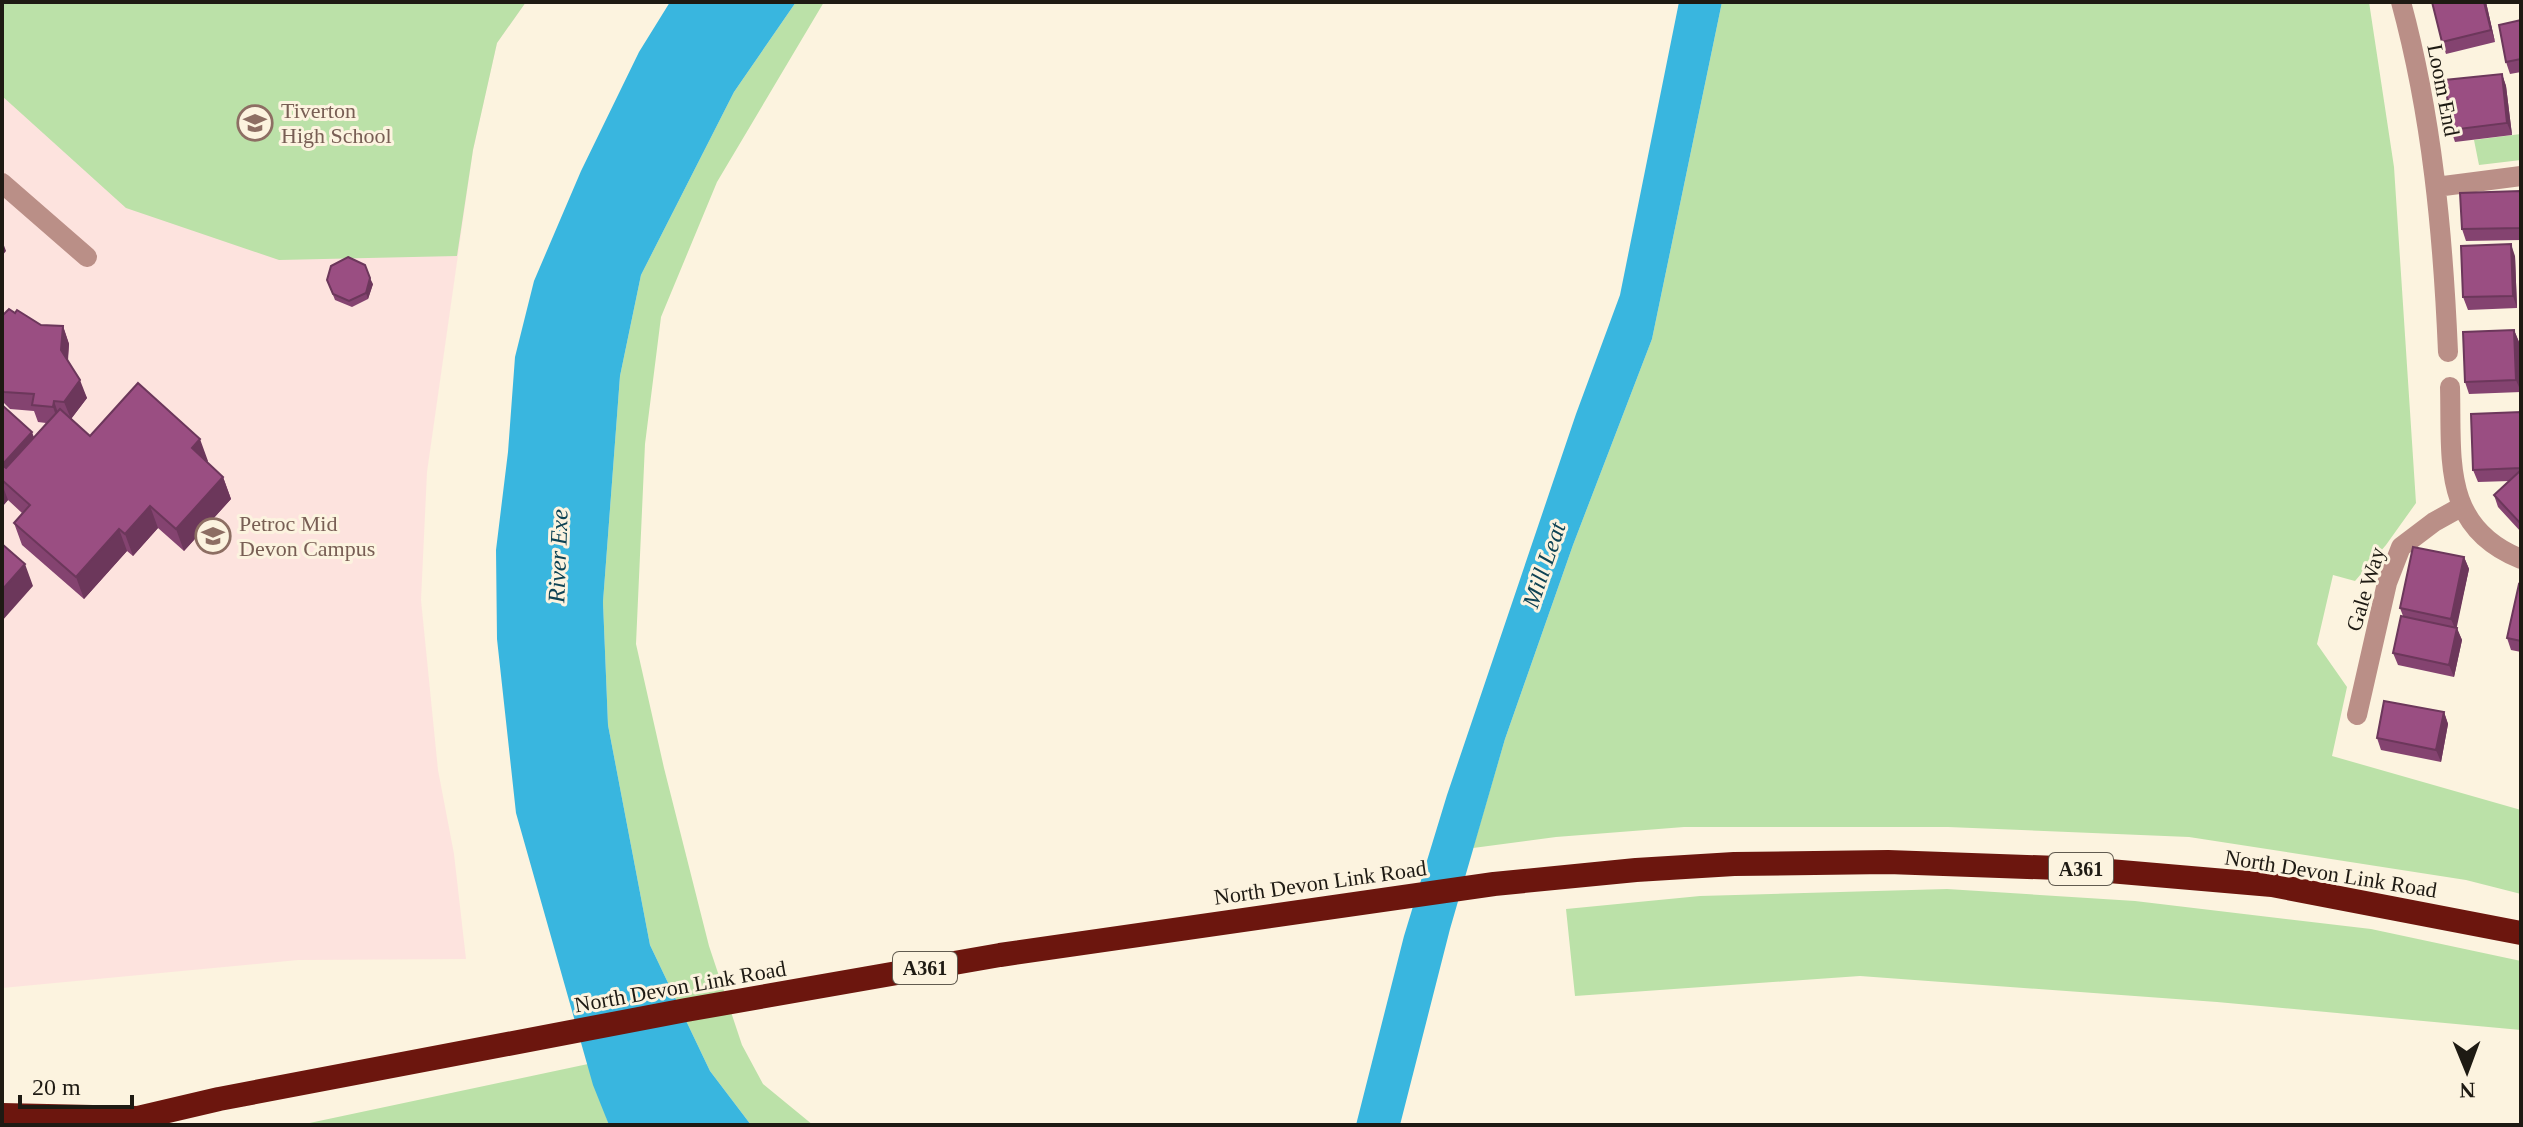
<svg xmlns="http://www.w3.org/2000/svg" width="2523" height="1127" font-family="Georgia,serif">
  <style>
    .education { fill: #fde3de }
    .green { fill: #bbe1a8 }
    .water { fill: #39b6df }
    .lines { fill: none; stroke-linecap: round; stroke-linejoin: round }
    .minor { stroke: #ba8f87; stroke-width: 20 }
    .highway { stroke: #6c160e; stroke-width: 24 }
    .wall { fill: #844370 }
    .shaded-wall { fill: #6c375b }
    .building { fill: #9a4e82; stroke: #6c375b; stroke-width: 2 }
    .labels { text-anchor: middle; stroke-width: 6; stroke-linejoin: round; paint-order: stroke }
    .shield { fill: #fcf3df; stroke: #615b50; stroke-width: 2 }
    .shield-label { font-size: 20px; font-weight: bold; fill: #1e1a13 }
    .street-label { font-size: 22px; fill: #1e1a13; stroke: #fcf3df }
    .education-label { font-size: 22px; fill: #785e54; stroke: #fcf3df; text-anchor: start }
    .water-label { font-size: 24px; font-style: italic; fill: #0e4354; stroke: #fcf3df }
  </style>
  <rect width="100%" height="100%" fill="#fcf3df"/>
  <!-- education -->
  <path class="education" d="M2 2H526L497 43 473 150 427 472 421 600 438 770 454 854 466 959 298 960 2 988Z"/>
  <!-- green -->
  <path class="green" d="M2 2H526L497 43 473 150 457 256 279 260 126 208 2 96Z
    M796 2H824L717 182 661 317 645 444 636 644 664 768 709 946 742 1045 763 1084 813 1125H751L710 1071 650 945 608 725 603 602 620 376 641 275 734 92Z
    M1722 2H2369L2394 167 2416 503 2386 545 2355 581 2333 575 2317 644 2347 687 2332 756 2521 810V894L2466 880 2189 837 1948 827H1684L1556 837 1473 848 1505 739 1573 545 1652 339Z
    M2521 134V160L2479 165 2474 140Z
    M1947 889 2135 901 2371 929 2521 961V1030L2217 1002 1860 976 1575 996 1566 909 1700 896Z
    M588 1064 609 1125H300Z"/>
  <!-- water -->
  <path class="water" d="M670 2H796L734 92 641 275 620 376 603 602 608 725 650 945 710 1071 751 1125H609L593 1085 516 813 497 639 496 550 508 452 515 357 534 281 581 171 639 52Z
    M1679 2H1722L1652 339 1573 545 1505 739 1450 929 1400 1125H1356L1404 936 1447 795 1576 414 1620 295Z"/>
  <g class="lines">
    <!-- minor -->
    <path class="minor" d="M2401 2C2432 116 2443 234 2448 352
      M2 183 87 257
      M2436 187 2521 176
      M2450 387C2452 459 2441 527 2521 559
      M2357 715 2387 583 2401 547 2434 522 2461 507"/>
    <!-- highway -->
    <path class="highway" d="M2 1115 138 1118 219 1099 686 1010 1000 955 1494 884 1636 870 1734 864 1888 862 2086 869 2272 885 2521 933"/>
  </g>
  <!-- wall -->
  <path class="wall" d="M2432 2H2486L2495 42 2446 54 2442 42Z
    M2521 20V72L2510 74 2506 62Z
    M2502 74 2506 86 2512 135 2455 142 2451 130Z
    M2521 194V240L2466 241 2462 229Z
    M2515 256 2517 308 2468 310 2463 297Z
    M327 280 373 284 368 299 352 307 335 300Z
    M15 313 41 325 63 326 69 344 68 361 87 398 71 419 90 436 208 461 207 462 223 477 231 499 184 551 158 528 133 556 127 551 84 599 22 545 14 523 22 513 8 500 2 507V405L34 437 46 423 38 422 34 411 10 409 2 401V316Z
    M2514 330 2519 342 2521 392 2469 394 2465 382Z
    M2521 412V532L2498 507 2494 495 2510 481 2478 482 2473 470Z
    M2464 557 2469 569 2456 627 2462 640 2454 677 2398 665 2393 653 2403 616 2400 608Z
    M2521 585V652L2511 650 2507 638Z
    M2444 712 2448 724 2441 762 2381 750 2377 738Z"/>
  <!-- shaded-wall -->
  <path class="shaded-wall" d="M2484 2H2486L2495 42 2491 30Z
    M2502 74 2506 86 2512 135 2507 123Z
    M2 240 6 251 2 256Z
    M2511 244 2515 256 2517 308 2513 296Z
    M370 278 373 284 368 299 366 293Z
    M63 326 69 344 67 367 61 350Z
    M2514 330 2519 342 2521 392 2516 380Z
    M80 380 87 398 71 419 64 402Z
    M54 401 60 419 59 424 53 407Z
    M32 432 40 454 10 487 2 465Z
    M200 439 208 461 200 470 192 448Z
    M223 477 231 499 184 551 176 529Z
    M2 484 8 500 2 507Z
    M150 506 158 528 133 556 125 534Z
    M119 529 127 551 84 599 76 577Z
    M2464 557 2469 569 2456 631 2451 619Z
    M25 564 33 586 2 621V590Z
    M2457 628 2462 640 2454 677 2449 665Z
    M2444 712 2448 724 2441 762 2436 750Z"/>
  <!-- building -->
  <path class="building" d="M2432 2H2484L2491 30 2442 42Z
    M2521 20V59L2506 62 2499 25Z
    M2502 74 2507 123 2451 130 2445 80Z
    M2520 191 2521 228 2462 229 2460 193Z
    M2511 244 2513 296 2463 297 2461 246Z
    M348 257 365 265 370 278 366 293 349 301 333 294 327 280 331 266Z
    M9 309 15 313 17 310 41 325 63 326 61 350 80 380 64 402 54 401 53 407 32 405 34 394 4 392 2 390V316Z
    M2514 330 2516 380 2465 382 2463 332Z
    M138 383 200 439 192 448 223 477 176 529 150 506 125 534 119 529 76 577 14 523 30 505 2 480V465L6 468 60 409 90 436Z
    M2 405 32 432 2 465Z
    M2521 412V468L2473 470 2471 414Z
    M2520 471 2521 472V524L2494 495Z
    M2 544 25 564 2 590Z
    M2413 547 2464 557 2451 619 2400 608Z
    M2519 584 2521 585V641L2507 638Z
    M2401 616 2457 628 2449 665 2393 653Z
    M2384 701 2444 712 2436 750 2377 738Z"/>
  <!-- icons -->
  <defs>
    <symbol id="school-ring" viewBox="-11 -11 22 22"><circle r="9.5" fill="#fcf3df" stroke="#8d6e63" stroke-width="1.5"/><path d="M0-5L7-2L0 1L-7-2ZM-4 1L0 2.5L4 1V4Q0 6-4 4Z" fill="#8d6e63"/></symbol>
  </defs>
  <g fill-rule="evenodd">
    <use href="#school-ring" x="235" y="103" width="40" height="40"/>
    <use href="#school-ring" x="193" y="516" width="40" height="40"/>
  </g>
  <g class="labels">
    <!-- shield labels -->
    <g class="shield">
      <rect x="2049" y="853" width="64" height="32" rx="6"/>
      <rect x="893" y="952" width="64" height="32" rx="6"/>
    </g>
    <g class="shield-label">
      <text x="2081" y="876">A361</text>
      <text x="925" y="975">A361</text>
    </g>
    <!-- street labels -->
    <g class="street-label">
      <text transform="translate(2444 90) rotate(79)" y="8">Loom End</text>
      <text transform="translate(2365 589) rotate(-73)" y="8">Gale Way</text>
      <text transform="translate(2331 873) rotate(9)" y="8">North Devon Link Road</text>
      <text transform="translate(1320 882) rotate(-8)" y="8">North Devon Link Road</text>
      <text transform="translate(680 986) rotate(-10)" y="8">North Devon Link Road</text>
    </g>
    <!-- education labels -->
    <g class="education-label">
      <text x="281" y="118">Tiverton<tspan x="281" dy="25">High School</tspan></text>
      <text x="239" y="531">Petroc Mid<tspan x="239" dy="25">Devon Campus</tspan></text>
    </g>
    <!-- water labels -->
    <g class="water-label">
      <text transform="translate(558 556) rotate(-88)" y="8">River Exe</text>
      <text transform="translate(1544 565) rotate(-71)" y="8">Mill Leat</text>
    </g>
  </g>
  <!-- border -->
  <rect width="2523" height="1127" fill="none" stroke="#1e1a13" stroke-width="8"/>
  <!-- north arrow -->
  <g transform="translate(2467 1071) rotate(179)" stroke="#fcf3df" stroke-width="6" paint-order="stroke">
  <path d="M0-6L14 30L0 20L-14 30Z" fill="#1e1a13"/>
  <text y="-12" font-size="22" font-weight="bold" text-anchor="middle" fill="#1e1a13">N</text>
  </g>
  <!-- scale -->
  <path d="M20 1095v12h112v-12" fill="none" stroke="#1e1a13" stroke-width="4"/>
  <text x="32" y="1095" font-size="24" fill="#1e1a13" stroke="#fcf3df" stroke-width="6" paint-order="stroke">20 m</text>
</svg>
